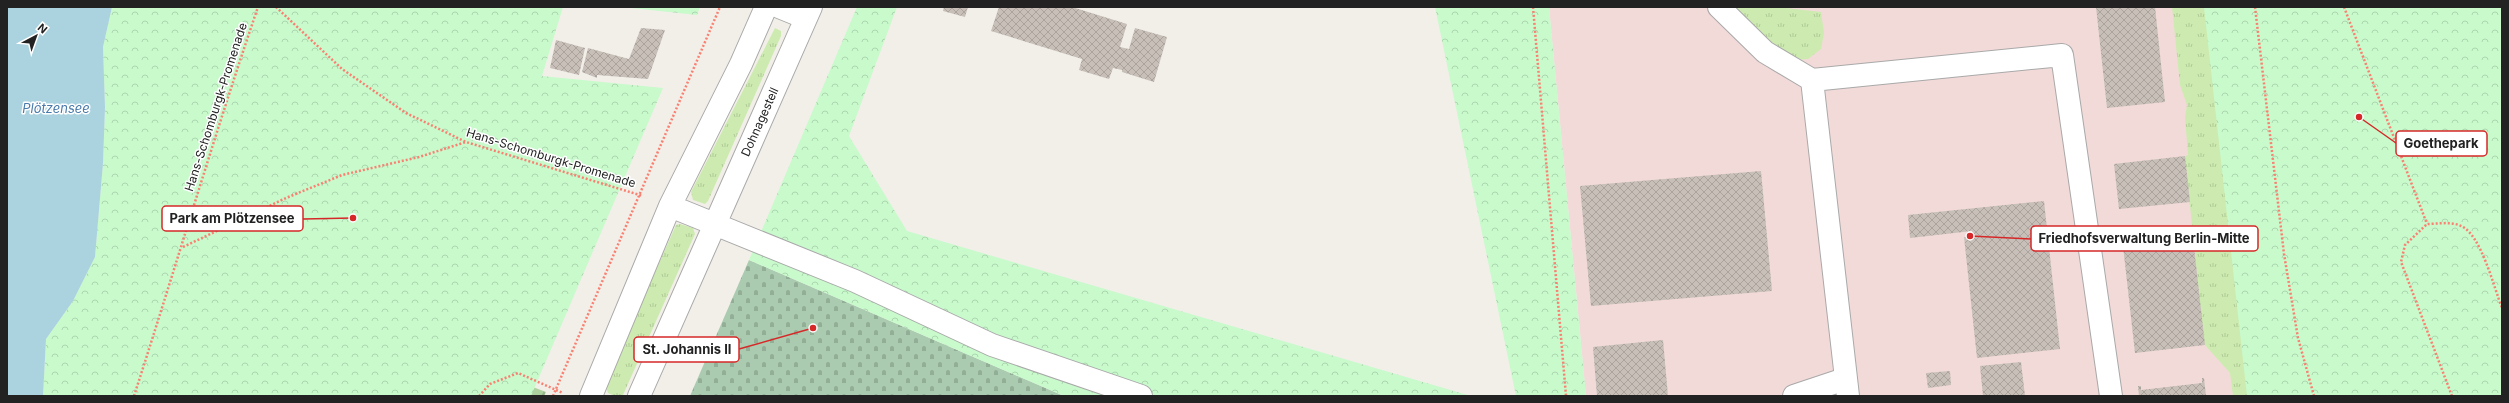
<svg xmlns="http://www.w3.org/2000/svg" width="2509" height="403" font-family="Inter,sans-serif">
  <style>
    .commercial { fill: #f2dad9 }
    .grass { fill: url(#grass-tufts) }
    .forest { fill: url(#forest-firs) }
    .cemetery { fill: url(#cemetery-stones) }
    .park { fill: url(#park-crowns) }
    .water { fill: #aad3df }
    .building { fill: url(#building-cross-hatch) }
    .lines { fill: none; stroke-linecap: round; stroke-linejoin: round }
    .minor-casing { stroke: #a9a9a9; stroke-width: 24 }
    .path { stroke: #fa8072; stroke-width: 2.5; stroke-dasharray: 2 2; stroke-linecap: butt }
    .minor { stroke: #fff; stroke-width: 22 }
    .labels { text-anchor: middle; stroke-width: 3; stroke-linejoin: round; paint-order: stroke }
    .street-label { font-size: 12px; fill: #222; stroke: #fff }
    .water-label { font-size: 13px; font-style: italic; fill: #4a7aab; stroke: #fff }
    .leader { fill: none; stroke: #d62828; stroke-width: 1.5 }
    .callout-dot { fill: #d62828; stroke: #fff; stroke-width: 1.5 }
    .callout { fill: #fff; stroke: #d62828; stroke-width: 1.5 }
    .callout-label { font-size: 13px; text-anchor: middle; font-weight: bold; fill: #222 }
  </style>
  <defs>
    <pattern id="grass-tufts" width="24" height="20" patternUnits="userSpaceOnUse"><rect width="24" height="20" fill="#cdebb0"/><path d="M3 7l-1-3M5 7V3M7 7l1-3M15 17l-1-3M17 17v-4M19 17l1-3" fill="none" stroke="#b0c997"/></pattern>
    <pattern id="forest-firs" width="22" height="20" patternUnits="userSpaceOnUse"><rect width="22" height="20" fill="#add19e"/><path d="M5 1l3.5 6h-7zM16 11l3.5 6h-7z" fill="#95b388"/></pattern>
    <pattern id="cemetery-stones" width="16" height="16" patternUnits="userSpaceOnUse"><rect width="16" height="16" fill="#aacbaf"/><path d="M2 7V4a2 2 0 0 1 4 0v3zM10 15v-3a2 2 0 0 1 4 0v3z" fill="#92ae96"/></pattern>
    <pattern id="park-crowns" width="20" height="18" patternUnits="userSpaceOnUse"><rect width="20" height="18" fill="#c8facc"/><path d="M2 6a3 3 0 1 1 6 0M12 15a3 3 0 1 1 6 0" fill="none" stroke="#acd6af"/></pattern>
    <pattern id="building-cross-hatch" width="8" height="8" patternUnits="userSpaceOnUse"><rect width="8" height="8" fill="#c7bfb8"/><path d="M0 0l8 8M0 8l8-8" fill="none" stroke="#aba49e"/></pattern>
  </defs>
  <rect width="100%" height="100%" fill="#f2efe9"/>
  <!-- commercial -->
  <path class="commercial" d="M1549 7H2204L2247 396H1586Z"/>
  <!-- grass -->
  <path class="grass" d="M1737 7H1778L1821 12 1824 33 1821 49 1808 59 1792 60 1747 23Z
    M2172 7H2246L2301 396H2233L2230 373 2204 344 2185 156 2188 155 2185 117 2187 105 2180 85Z
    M775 28 781 31V36L708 201 705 204 693 200 691 192Z
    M680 224 693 228 695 234 623 395 615 396 608 393 605 385 676 225Z"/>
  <!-- forest -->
  <path class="forest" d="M517 381 546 392 544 396H498Z"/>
  <!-- cemetery -->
  <path class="cemetery" d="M749 260 1064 396H690Z"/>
  <!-- park -->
  <path class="park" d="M112 7H563L542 76 663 88 531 396H43L46 339 73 301 95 257 103 163 105 107 103 47Z
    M622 7H700L697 15Z
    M857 7H897L849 136 907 231 1471 396H1064L749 260Z
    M1435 7H1549L1586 396H1516Z
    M2204 7H2502V396H2247Z"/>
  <!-- water -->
  <path class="water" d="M7 7H112L103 47 105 107 103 163 95 257 73 301 46 339 43 396H7Z"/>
  <!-- building -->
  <path class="building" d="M944 7H968L965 17 943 11Z
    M999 7H1072L1127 24 1120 47 1129 49 1135 28 1167 37 1154 82 1122 72V70L1113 68 1109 79 1079 70 1082 59 991 31Z
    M2096 7H2155L2165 102 2107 108Z
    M641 28 665 30 648 79 597 75V78L582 72 588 48 629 59Z
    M556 40 585 48 579 75 550 68Z
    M2185 156 2190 202 2119 209 2114 164Z
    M1761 171 1772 291 1591 306 1580 186Z
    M2044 201 2060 349 1977 358 1964 237 1972 236V231L1910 238 1908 215Z
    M2193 238 2205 345 2135 353 2123 246Z
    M1663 340 1668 396H1597L1593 347Z
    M2021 362 2025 396H1983L1980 366Z
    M1950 371 1951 385 1928 388 1926 373Z
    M2202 378H2204L2206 396H2139L2138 386H2141V390L2202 383Z"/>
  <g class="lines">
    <defs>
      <path id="minor" d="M779 7 806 18
        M1719 7 1765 52 1812 80
        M670 206 855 281 992 345 1141 396
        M591 396 670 206 741 64 766 7
        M639 396 811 7
        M1794 396 1845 379
        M1848 396 1812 80 2062 55 2111 396"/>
    </defs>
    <!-- minor casing -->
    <use href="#minor" class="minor-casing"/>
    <!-- path -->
    <path class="path" d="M276 7 342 69 406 113 466 142 643 196
      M1533 7 1566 396
      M2255 7 2284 254 2298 338 2314 396
      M2344 7 2427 224
      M183 247 286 198 342 175 419 157 466 142
      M134 396C176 266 214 136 258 7
      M479 396 490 384 518 373 563 393
      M553 396 720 7
      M2452 396 2401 262 2405 245 2427 224C2437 224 2451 221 2461 226 2481 234 2494 288 2502 308"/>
    <!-- minor -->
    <use href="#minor" class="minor"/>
  </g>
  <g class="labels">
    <!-- street labels -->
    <g class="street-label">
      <text transform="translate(216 107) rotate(-72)" y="4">Hans-Schomburgk-Promenade</text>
      <text transform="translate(760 122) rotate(-66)" y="4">Dohnagestell</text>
      <text transform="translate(551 158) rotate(17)" y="4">Hans-Schomburgk-Promenade</text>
    </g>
    <!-- water labels -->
    <g class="water-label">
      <text x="56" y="113">Plötzensee</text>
    </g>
  </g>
  <!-- callouts -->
  <path class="leader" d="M2359 117L2396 143M353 218L303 219M1970 236L2031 239M813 328L739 349"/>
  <g class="callout-dot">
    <circle cx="2359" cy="117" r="4"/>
    <circle cx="353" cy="218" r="4"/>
    <circle cx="1970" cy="236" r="4"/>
    <circle cx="813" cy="328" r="4"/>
  </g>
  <g class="callout">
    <rect x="2396" y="131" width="91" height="25" rx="4"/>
    <rect x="162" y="206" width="141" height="25" rx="4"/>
    <rect x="2031" y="226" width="227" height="25" rx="4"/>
    <rect x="634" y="337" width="105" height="25" rx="4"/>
  </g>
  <g class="callout-label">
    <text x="2441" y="148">Goethepark</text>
    <text x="232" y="223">Park am Plötzensee</text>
    <text x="2144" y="243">Friedhofsverwaltung Berlin-Mitte</text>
    <text x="687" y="354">St. Johannis II</text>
  </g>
  <!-- border -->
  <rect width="2509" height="403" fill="none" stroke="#222222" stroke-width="16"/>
  <!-- north arrow -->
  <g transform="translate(36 36) rotate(41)" stroke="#ffffff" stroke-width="3" paint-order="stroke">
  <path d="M0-3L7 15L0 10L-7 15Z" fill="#222222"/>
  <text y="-6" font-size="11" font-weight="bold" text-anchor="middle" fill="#222222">N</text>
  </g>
</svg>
